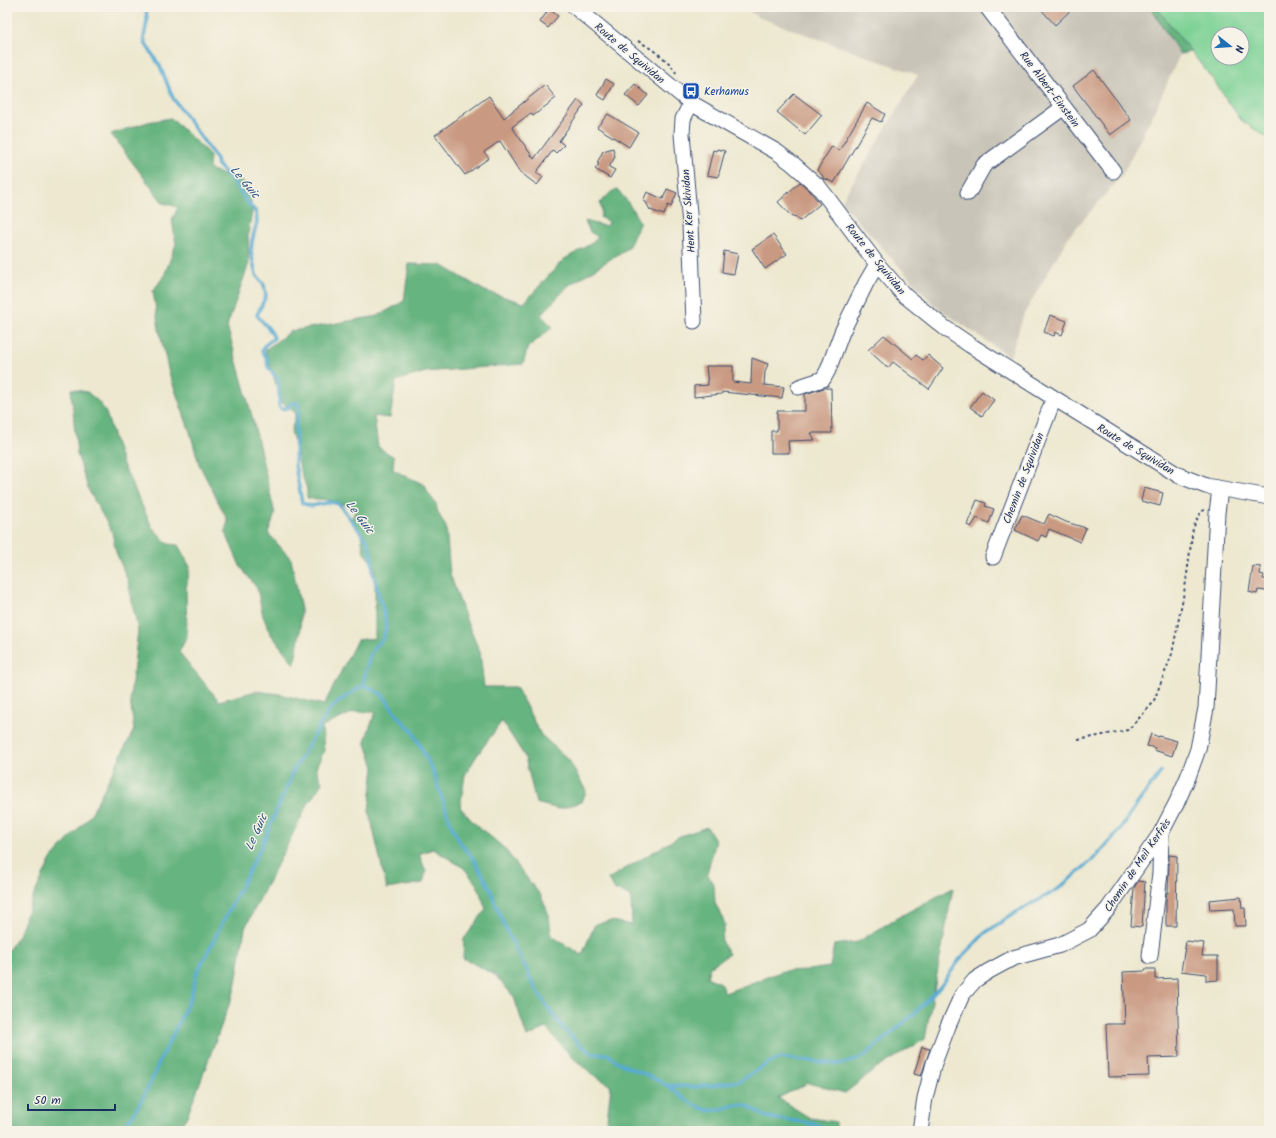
<svg xmlns="http://www.w3.org/2000/svg" width="1276" height="1138" font-family="Kalam,sans-serif">
  <style>
    .industrial { fill: #c8c4b8 }
    .green { fill: #7ed296; stroke: #4c807a; fill-rule: evenodd }
    .forest { fill: #66b47f; stroke: #40726e }
    .lines { fill: none; stroke-linecap: round; stroke-linejoin: round }
    .stream { stroke: #56aad2; stroke-width: 3.5 }
    .building { fill: #c99981 }
    .minor-casing { stroke: #3a4b6f; stroke-width: 17 }
    .path { stroke: #3a4b6f; stroke-width: 2; stroke-dasharray: 3 3; stroke-linecap: butt }
    .minor { stroke: #fff; stroke-width: 15 }
    .labels { text-anchor: middle; stroke-width: 3; stroke-linejoin: round; paint-order: stroke }
    .street-label { font-size: 11px; fill: #1b2f5e; stroke: #f7f3e8 }
    .transit-label { font-size: 11px; fill: #164399; stroke: #f7f3e8; text-anchor: start }
    .water-label { font-size: 12px; font-style: italic; fill: #2d5481; stroke: #f7f3e8 }
  </style>
  <rect width="100%" height="100%" fill="#f7f3e8"/>
  <filter id="ink" filterUnits="userSpaceOnUse"><feTurbulence type="fractalNoise" baseFrequency=".025" numOctaves="2"/><feDisplacementMap in="SourceGraphic" scale="8" xChannelSelector="R" yChannelSelector="G"/><feConvolveMatrix kernelMatrix="1 2 1 2 8 2 1 2 1" color-interpolation-filters="sRGB"/></filter>
  <filter id="wash" filterUnits="userSpaceOnUse"><feTurbulence type="fractalNoise" baseFrequency=".012" numOctaves="4" result="noise"/><feDisplacementMap in="SourceGraphic" scale="16" xChannelSelector="R" yChannelSelector="G"/><feGaussianBlur stdDeviation="0.9" result="paint"/><feColorMatrix in="noise" values="0 0 0 0 0 0 0 0 0 0 0 0 0 0 0 0 0 1.4 0 .05"/><feComposite in="paint" operator="in"/></filter>
  <g filter="url(#wash)">
    <rect width="100%" height="100%" fill="#ede8cf"/>
    <!-- industrial -->
    <path class="industrial" d="M744 7H1150L1180 54 1156 108 1122 175 1069 236 1024 314 1010 357 934 305 841 202 918 75 758 17Z"/>
    <!-- green -->
    <path class="green" d="M1156 7H1269V139L1241 120 1214 81ZM1218 34H1242V58H1218Z"/>
    <!-- forest -->
    <path class="forest" d="M1150 7H1156L1191 52 1180 54Z
      M171 118 210 155 209 169 249 185 252 212 248 234 249 263 227 326 253 420 275 514 268 533 291 559 301 610 300 633 294 664 270 633 263 616 257 588 240 566 225 531 228 521 199 464 190 432 169 373 159 329 153 291 164 276 176 244 172 220 178 207 163 203 111 134 148 122Z
      M617 189 627 201 640 222 628 248 568 286 541 315 553 327 528 347 523 364 425 372 396 381 390 418 374 416 378 447 394 457 393 470 425 485 428 493 436 504 438 513 446 527 450 574 467 622 480 652 484 687H516L541 735 569 760 586 791 582 802 559 809 536 803 525 757 502 721 478 754 465 775 460 807 473 822 503 847 541 896 549 915 551 936 582 955 595 924 611 921 632 925 631 897 614 889 608 879 680 836 707 827 716 841 707 873 714 886 715 903 725 924 721 941 729 954 710 967 707 977 720 983 725 993 783 971 808 970 830 967 834 945 858 942 895 919 953 888 925 1039 876 1069 845 1093 808 1083 778 1098 810 1118 836 1122V1131H598L607 1119 611 1086 592 1074 571 1056 546 1028 527 1037 514 997 495 975 463 958 464 939 486 909 477 885 464 868 433 849 419 854 426 872 423 883 387 889 369 811 374 767 365 741 370 726 376 712H354L322 727 324 751 316 768 322 783 308 804 245 928 235 989 187 1117 176 1131H7V952L19 934 34 895 51 859 90 816 134 730 130 699 138 631 128 581 116 552 112 532 89 491 77 454 71 389 87 392 100 403 106 413 121 460 152 527 168 544 178 545 190 567 186 589 187 637 179 652 219 701 256 691 279 694 324 705 357 640 375 638V566L364 553 361 535 351 521 356 508 329 500 307 498V489L300 469 296 447 291 432 296 413 282 403 265 350 291 331 378 316 404 301 409 264 441 265 485 291 524 303 563 260 592 243 598 237 590 232 585 221 604 226 610 223 600 217 602 211 600 203 611 192Z"/>
    <g class="lines">
      <!-- stream -->
      <path class="stream" d="M146 7 147 21 144 37 145 43 160 66 173 98 200 136 215 157 217 164 234 182 246 201 256 212 257 222 252 241 251 252 256 275 264 285 266 296 257 315C263 324 270 327 274 338L264 346 262 351 267 358 268 367 279 381V406L282 409 287 408 292 403H298L299 411 296 425 295 465 302 503 311 506 331 502 339 504 368 542 372 557 373 573 385 617 386 628 383 639 376 645 370 655 364 678V685
        M364 685 383 695 399 718 412 730 432 769 452 827 461 844 472 857 490 888 496 905 508 934 527 970 530 979 550 1011 561 1026 580 1045 594 1054H608C622 1068 644 1072 661 1082 677 1091 689 1106 708 1110 720 1113 730 1103 743 1105 752 1106 759 1114 767 1117 788 1122 813 1120 832 1131
        M666 1085 697 1087 740 1081 768 1063 781 1058 837 1064 850 1062 863 1057 914 1014 941 986 960 959 985 933 1013 914 1057 890 1097 856 1122 827 1135 807 1161 772
        M121 1131 135 1112 152 1080 159 1062 180 1020 191 996 196 975 262 845 293 772 323 720 332 707 348 695 364 685"/>
    </g>
    <g id="blocks">
      <!-- building -->
      <path class="building" d="M1039 7H1074L1055 25Z
        M549 9 558 16 548 28 540 22Z
        M1094 70 1131 120 1110 135 1073 86Z
        M606 79 614 84 605 100 597 95Z
        M635 84 648 95 639 106 625 95Z
        M545 85 556 98 533 116 531 113 512 127 534 159 578 100 584 105 559 141 564 145 556 153 553 150 536 173 543 177 537 185 520 172 500 141 484 152 489 158 465 175 435 135 489 96 504 118Z
        M794 94 822 115 805 135 777 112Z
        M867 103 885 114 881 122 872 118 834 183 826 179H823V176L817 170 832 146 839 151Z
        M608 114 638 132 629 147 597 127Z
        M613 148 615 157 609 167 615 170 610 178 595 169 599 164 597 163 603 151Z
        M717 149 725 151 718 177 707 175 713 150 716 151Z
        M800 182 811 192 820 204 800 221 795 216 792 217 778 202Z
        M667 189 677 193 671 207 668 205 664 215 650 210 646 202 643 201 647 192 663 199Z
        M773 235 787 254 765 269 752 249Z
        M724 251 738 254 734 274 722 272Z
        M1050 315 1067 321 1062 335 1055 332 1054 336 1044 332Z
        M884 335 913 359 916 355 923 360 928 355 943 368 929 389 893 362 888 368 868 350Z
        M752 358 768 364 765 372 764 385 784 387 782 398 722 392V394L694 397V386L708 385 706 366H733V382L751 384Z
        M824 388H831L832 433H811L815 440 788 441 789 453H771V431H777V411H805V394Z
        M982 391 994 400 982 416 970 407Z
        M1144 488 1163 493 1160 506 1141 501Z
        M977 500 986 503 985 506 994 509 989 523 977 518 971 527 967 525Z
        M1049 514 1066 522 1086 528 1080 542 1049 529 1046 537 1041 535 1038 541 1015 530 1022 515 1044 524Z
        M1253 566 1261 567 1260 574 1264 575 1263 579 1269 580 1267 591 1258 590 1257 594 1249 592Z
        M1151 734 1159 737V736L1177 741 1172 756 1154 750 1155 748 1147 746Z
        M1169 855 1177 856 1176 926H1166V901L1167 892 1168 893Z
        M1138 881 1145 882 1142 927 1131 926 1134 888Z
        M1241 897 1242 908H1245L1246 926H1235L1234 909 1210 910 1209 900Z
        M1186 941 1204 943 1202 956H1218V980L1206 981V974L1181 971Z
        M1145 969H1155V979L1177 978 1179 1057 1148 1058 1149 1076 1108 1077 1106 1024H1125L1123 972 1146 971Z
        M922 1047 930 1049 921 1076 914 1074Z"/>
    </g>
  </g>
  <g filter="url(#ink)">
    <use href="#blocks" fill-opacity="0" stroke="#3a4b6f" stroke-width="1"/>
    <g class="lines">
      <defs>
        <path id="minor" d="M575 7 691 103 777 152 793 164 818 186 829 200 877 264 904 295 945 328 970 345 1054 398 1178 475 1206 486 1269 497
          M987 7 1113 171
          M691 103 683 119 682 134 690 225 694 321
          M968 193 984 165 1064 107
          M799 387 823 379 828 370 842 332 866 283 877 264
          M993 557 1054 398
          M1150 956 1160 873 1161 833
          M920 1131 925 1098 934 1063 948 1026 962 995 975 980 989 971 1013 958 1060 945 1089 930 1108 909 1161 833 1177 802 1188 777 1198 749 1206 708 1217 513 1220 489"/>
      </defs>
      <!-- minor casing -->
      <use href="#minor" class="minor-casing"/>
      <!-- path -->
      <path class="path" d="M638 41C649 47 671 61 676 73
        M1078 740 1128 730 1153 703 1172 654 1186 582 1193 528 1201 511 1205 510"/>
      <!-- minor -->
      <use href="#minor" class="minor"/>
    </g>
  </g>
  <!-- icons -->
  <defs>
    <symbol id="bus-square" viewBox="-11 -11 22 22"><rect x="-9" y="-9" width="18" height="18" rx="4" fill="#1a4fb4" stroke="#f7f3e8"/><path d="M-5-6H5V4H4V6H2V4H-2V6H-4V4H-5ZM-3.5-4V0h7V-4ZM-3.5 1.2v1.5H-2V1.2ZM2 1.2v1.5H3.5V1.2Z" fill="#fff"/></symbol>
  </defs>
  <g fill-rule="evenodd">
    <use href="#bus-square" x="681" y="81" width="20" height="20"/>
  </g>
  <g class="labels">
    <!-- street labels -->
    <g class="street-label">
      <text transform="translate(630 53) rotate(40)" y="4">Route de Squividan</text>
      <text transform="translate(1050 89) rotate(53)" y="4">Rue Albert-Einstein</text>
      <text transform="translate(688 211) rotate(-94)" y="4">Hent Ker Skividan</text>
      <text transform="translate(876 259) rotate(51)" y="4">Route de Squividan</text>
      <text transform="translate(1136 449) rotate(31)" y="4">Route de Squividan</text>
      <text transform="translate(1023 478) rotate(-69)" y="4">Chemin de Squividan</text>
      <text transform="translate(1137 865) rotate(-56)" y="4">Chemin de Meil Kerfrès</text>
    </g>
    <!-- transit labels -->
    <g class="transit-label">
      <text x="704" y="95">Kerhamus</text>
    </g>
    <!-- water labels -->
    <g class="water-label">
      <text transform="translate(245 182) rotate(50)" y="4">Le Guic</text>
      <text transform="translate(360 517) rotate(53)" y="4">Le Guic</text>
      <text transform="translate(256 832) rotate(-66)" y="4">Le Guic</text>
    </g>
  </g>
  <!-- margin -->
  <rect width="1276" height="1138" fill="none" stroke="#f7f3e8" stroke-width="24"/>
  <!-- north arrow -->
  <g transform="translate(1230 46) rotate(107)"><circle r="19" fill="#f7f3e8" stroke="#9fa5b1"/>
  <path d="M0-3L7 15L0 10L-7 15Z" fill="#1f6fb2"/>
  <text y="-6" font-size="11" font-weight="bold" text-anchor="middle" fill="#1b2f5e">N</text>
  </g>
  <!-- scale -->
  <path d="M28 1104v6h87v-6" fill="none" stroke="#1b2f5e" stroke-width="2"/>
  <text x="34" y="1104" font-size="12" fill="#1b2f5e" stroke="#f7f3e8" stroke-width="3" paint-order="stroke">50 m</text>
</svg>
